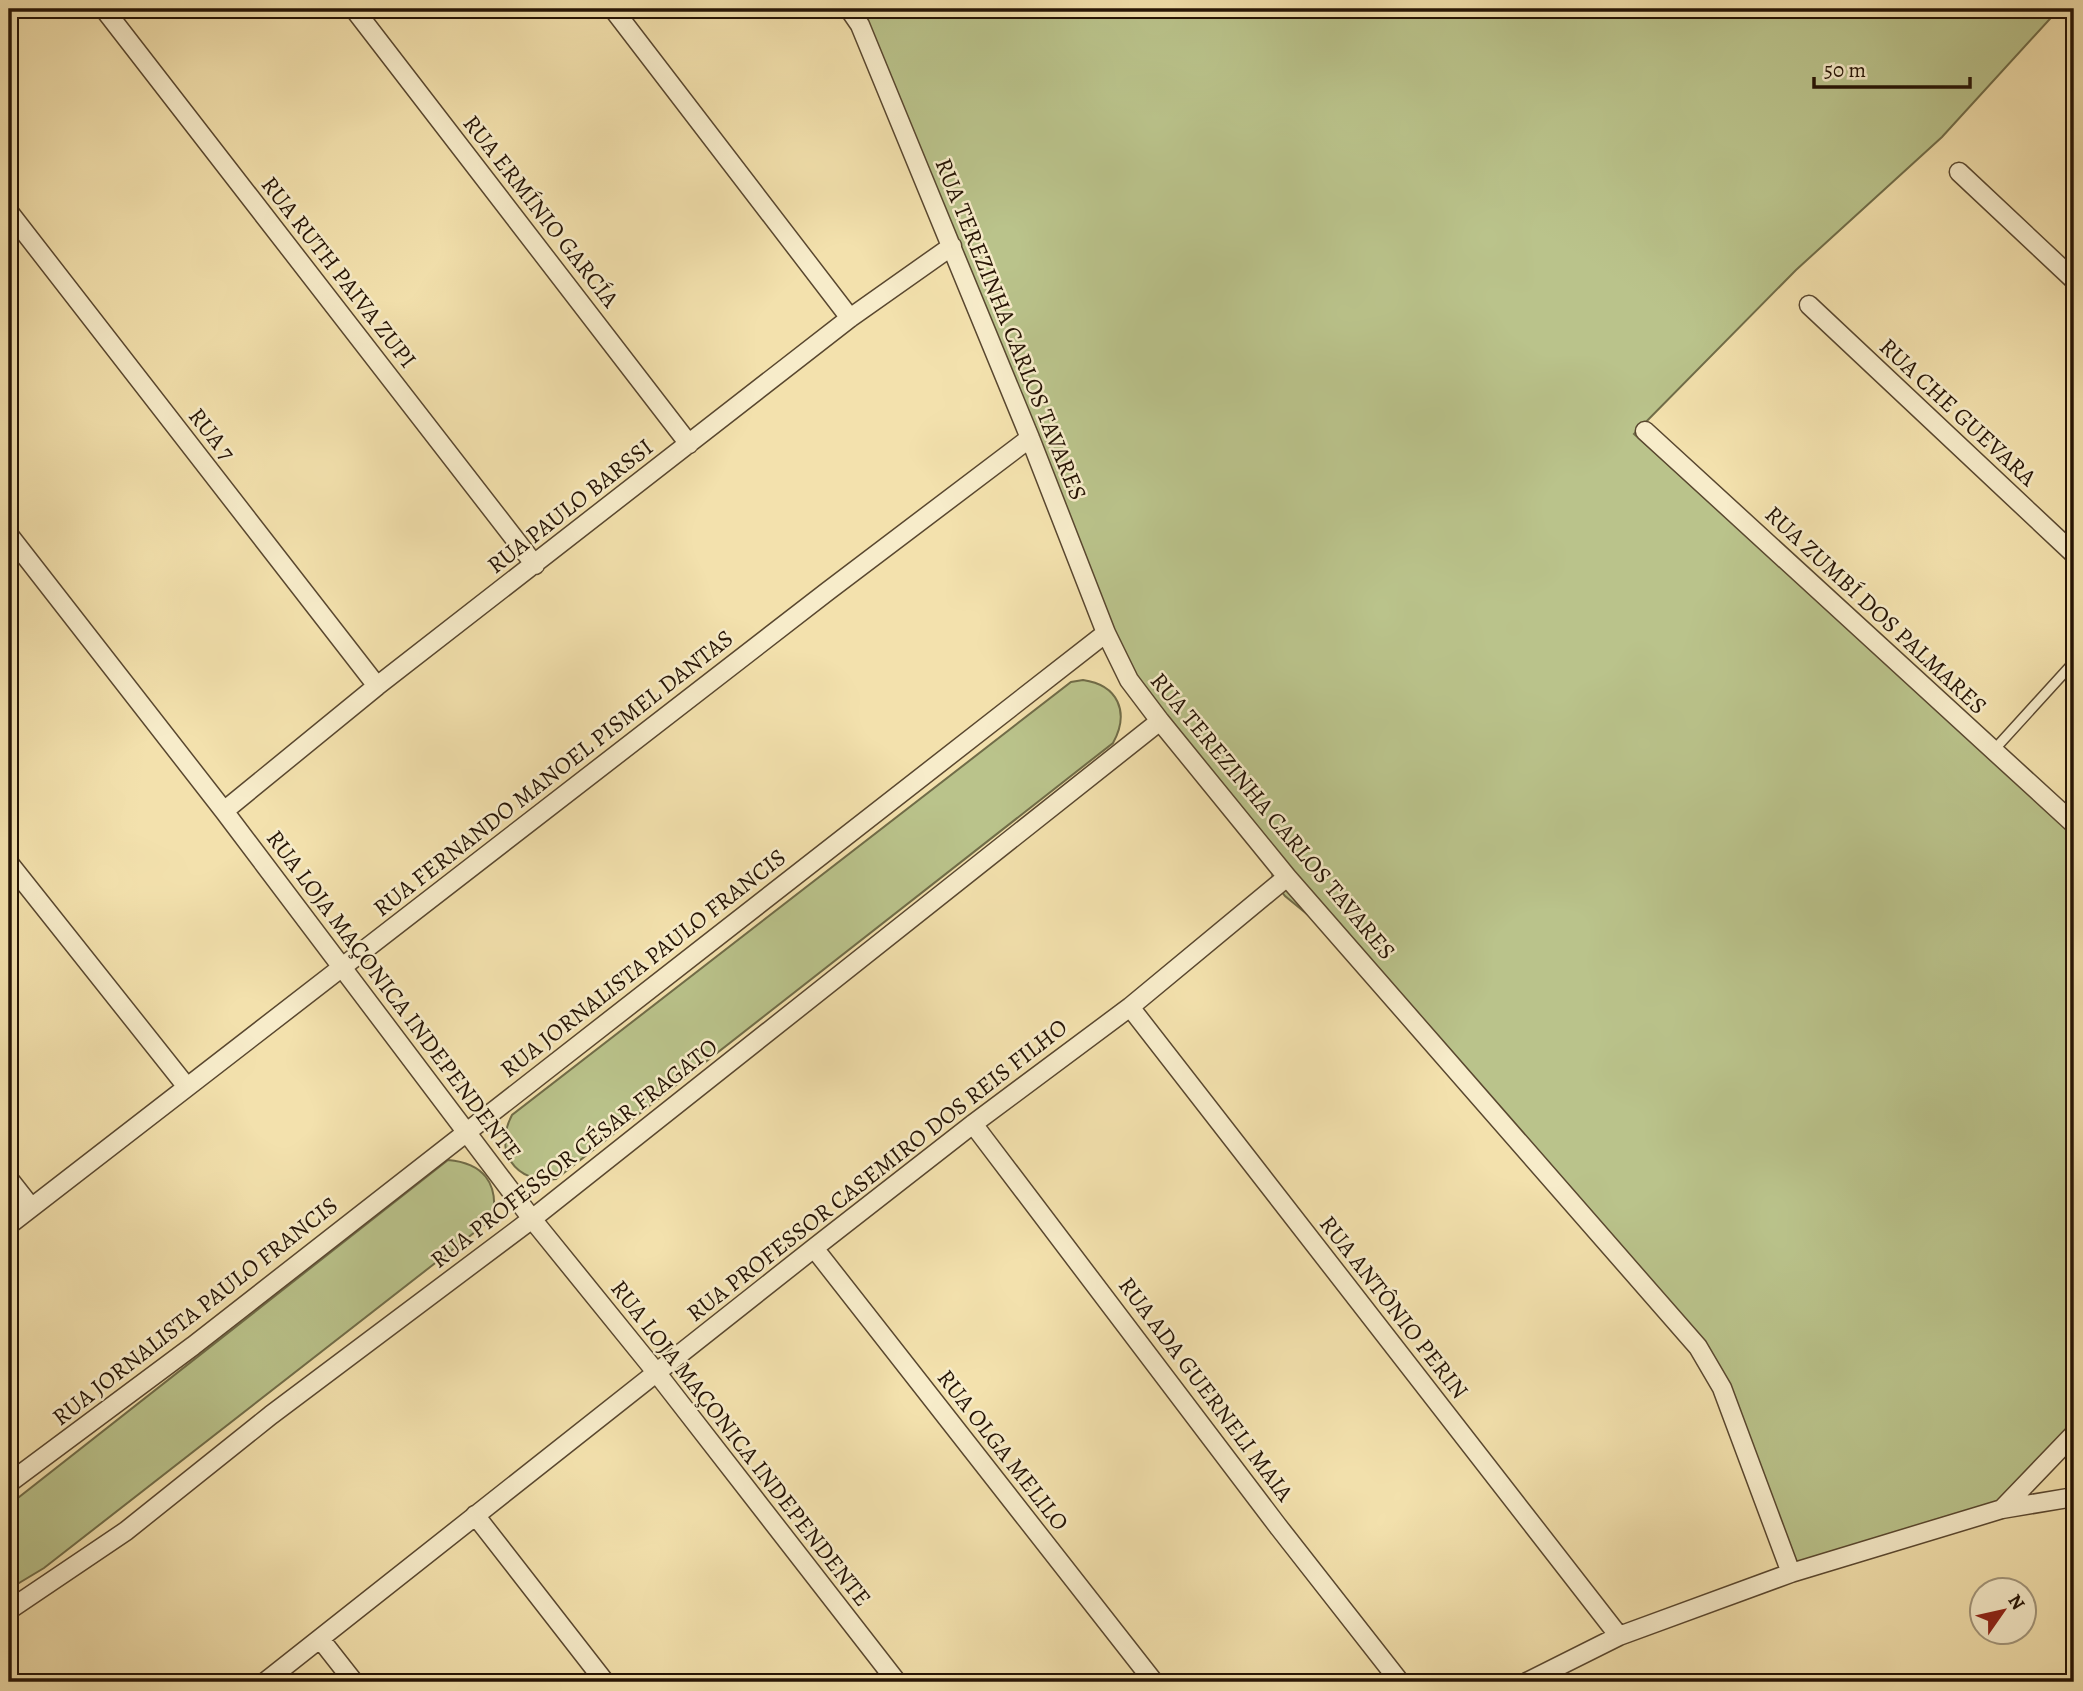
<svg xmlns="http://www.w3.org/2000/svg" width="2083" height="1691" font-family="Alegreya,serif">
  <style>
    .green { fill: #bac38b; stroke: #706c48; stroke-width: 2 }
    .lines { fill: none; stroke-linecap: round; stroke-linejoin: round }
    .service-casing { stroke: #59472f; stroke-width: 12 }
    .minor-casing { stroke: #59472f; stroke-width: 21 }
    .service { stroke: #f7ecca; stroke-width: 9 }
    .minor { stroke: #f7ecca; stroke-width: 18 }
    .labels { text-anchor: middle; stroke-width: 5; stroke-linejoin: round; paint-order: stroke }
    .street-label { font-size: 24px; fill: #261405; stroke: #f7ecca }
  </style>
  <rect width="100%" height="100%" fill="#f3e1ad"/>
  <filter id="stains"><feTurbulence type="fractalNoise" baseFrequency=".00286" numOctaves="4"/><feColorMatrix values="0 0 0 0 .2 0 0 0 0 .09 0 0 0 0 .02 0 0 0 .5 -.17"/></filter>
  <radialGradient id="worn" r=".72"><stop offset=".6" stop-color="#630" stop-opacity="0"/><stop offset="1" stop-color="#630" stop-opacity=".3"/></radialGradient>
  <!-- green -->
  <path class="green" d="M849 9H2059L1942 137 1796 270 1634 434 2074 830V1434L2002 1509 1791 1573 1710 1366 1324 928 1285 896 1272 879 1273 868 1129 680Z
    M1083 680C1118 685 1130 712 1113 743L556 1179C515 1184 493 1151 512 1115L1071 682Z
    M448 1160C483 1163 499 1183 493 1218L44 1568 9 1589V1505Z"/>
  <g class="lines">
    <defs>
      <path id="service" d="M1993 751 2074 662"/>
      <path id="minor" d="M104 9 535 565
        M354 9 689 444
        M613 9 850 318
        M849 9 860 25 1030 438 1106 633 1129 680 1160 721 1287 877 1698 1347 1722 1388 1791 1573
        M1959 172 2074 280
        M9 212 377 686
        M1809 305 2074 554
        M1645 431 2074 824
        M9 535 224 811 532 1219 656 1372 897 1682
        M224 811 377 686 850 318 952 246
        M9 863 187 1087
        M1130 1007 1619 1636
        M973 1124 1277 1525 1400 1682
        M9 1179 31 1207
        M9 1225 828 591 1030 438
        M814 1248 1154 1682
        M9 1483 193 1346 1106 633
        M2002 1509 2074 1434
        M475 1515 605 1682
        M9 1610 126 1531 271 1415 532 1219 1160 721
        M321 1640 354 1682
        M265 1682 814 1248 973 1124 1130 1007 1287 877
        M1527 1682 1619 1636 1791 1573 2002 1509 2074 1497"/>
    </defs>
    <!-- service casing -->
    <use href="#service" class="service-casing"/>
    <!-- minor casing -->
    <use href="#minor" class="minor-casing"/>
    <!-- service -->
    <use href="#service" class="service"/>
    <!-- minor -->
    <use href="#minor" class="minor"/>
  </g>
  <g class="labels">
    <!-- street labels -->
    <g class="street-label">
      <text transform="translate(541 211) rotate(52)" y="8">RUA ERMÍNIO GARCÍA</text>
      <text transform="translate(339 272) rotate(52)" y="8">RUA RUTH PAIVA ZUPI</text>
      <text transform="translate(1011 329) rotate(68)" y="8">RUA TEREZINHA CARLOS TAVARES</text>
      <text transform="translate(1958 412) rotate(43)" y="8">RUA CHE GUEVARA</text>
      <text transform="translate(212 434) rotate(52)" y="8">RUA 7</text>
      <text transform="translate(570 506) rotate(-38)" y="8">RUA PAULO BARSSI</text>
      <text transform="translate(1876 610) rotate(43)" y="8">RUA ZUMBÍ DOS PALMARES</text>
      <text transform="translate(553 773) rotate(-38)" y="8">RUA FERNANDO MANOEL PISMEL DANTAS</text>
      <text transform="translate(1273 816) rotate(50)" y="8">RUA TEREZINHA CARLOS TAVARES</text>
      <text transform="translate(643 963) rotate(-38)" y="8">RUA JORNALISTA PAULO FRANCIS</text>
      <text transform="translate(394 995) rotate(53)" y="8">RUA LOJA MAÇONICA INDEPENDENTE</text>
      <text transform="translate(574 1153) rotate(-38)" y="8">RUA PROFESSOR CÉSAR FRAGATO</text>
      <text transform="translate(877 1170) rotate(-38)" y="8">RUA PROFESSOR CASEMIRO DOS REIS FILHO</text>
      <text transform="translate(1394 1307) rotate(52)" y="8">RUA ANTÔNIO PERIN</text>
      <text transform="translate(195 1311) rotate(-38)" y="8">RUA JORNALISTA PAULO FRANCIS</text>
      <text transform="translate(1206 1389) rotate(53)" y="8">RUA ADA GUERNELI MAIA</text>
      <text transform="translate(741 1443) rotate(52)" y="8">RUA LOJA MAÇONICA INDEPENDENTE</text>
      <text transform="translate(1003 1450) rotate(52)" y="8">RUA OLGA MELILO</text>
    </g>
  </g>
  <!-- margin -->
  <rect width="2083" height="1691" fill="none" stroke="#f3e1ad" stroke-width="35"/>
  <rect x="10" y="10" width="2062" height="1670" fill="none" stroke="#261405" stroke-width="3.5"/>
  <rect x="18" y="18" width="2048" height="1656" fill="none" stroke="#261405" stroke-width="2"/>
  <!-- north arrow -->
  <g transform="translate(2003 1611) rotate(56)"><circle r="33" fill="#f7ecca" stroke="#a3967b" stroke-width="2"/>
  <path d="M0-5L12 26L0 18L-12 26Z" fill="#8f2418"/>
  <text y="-10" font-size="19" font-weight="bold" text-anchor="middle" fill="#261405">N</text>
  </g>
  <!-- scale -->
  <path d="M1814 77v10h156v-10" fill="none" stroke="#261405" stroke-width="3.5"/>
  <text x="1824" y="77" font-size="21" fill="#261405" stroke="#f7ecca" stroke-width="5" paint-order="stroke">50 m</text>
  <rect width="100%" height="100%" filter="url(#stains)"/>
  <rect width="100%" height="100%" fill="url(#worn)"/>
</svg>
